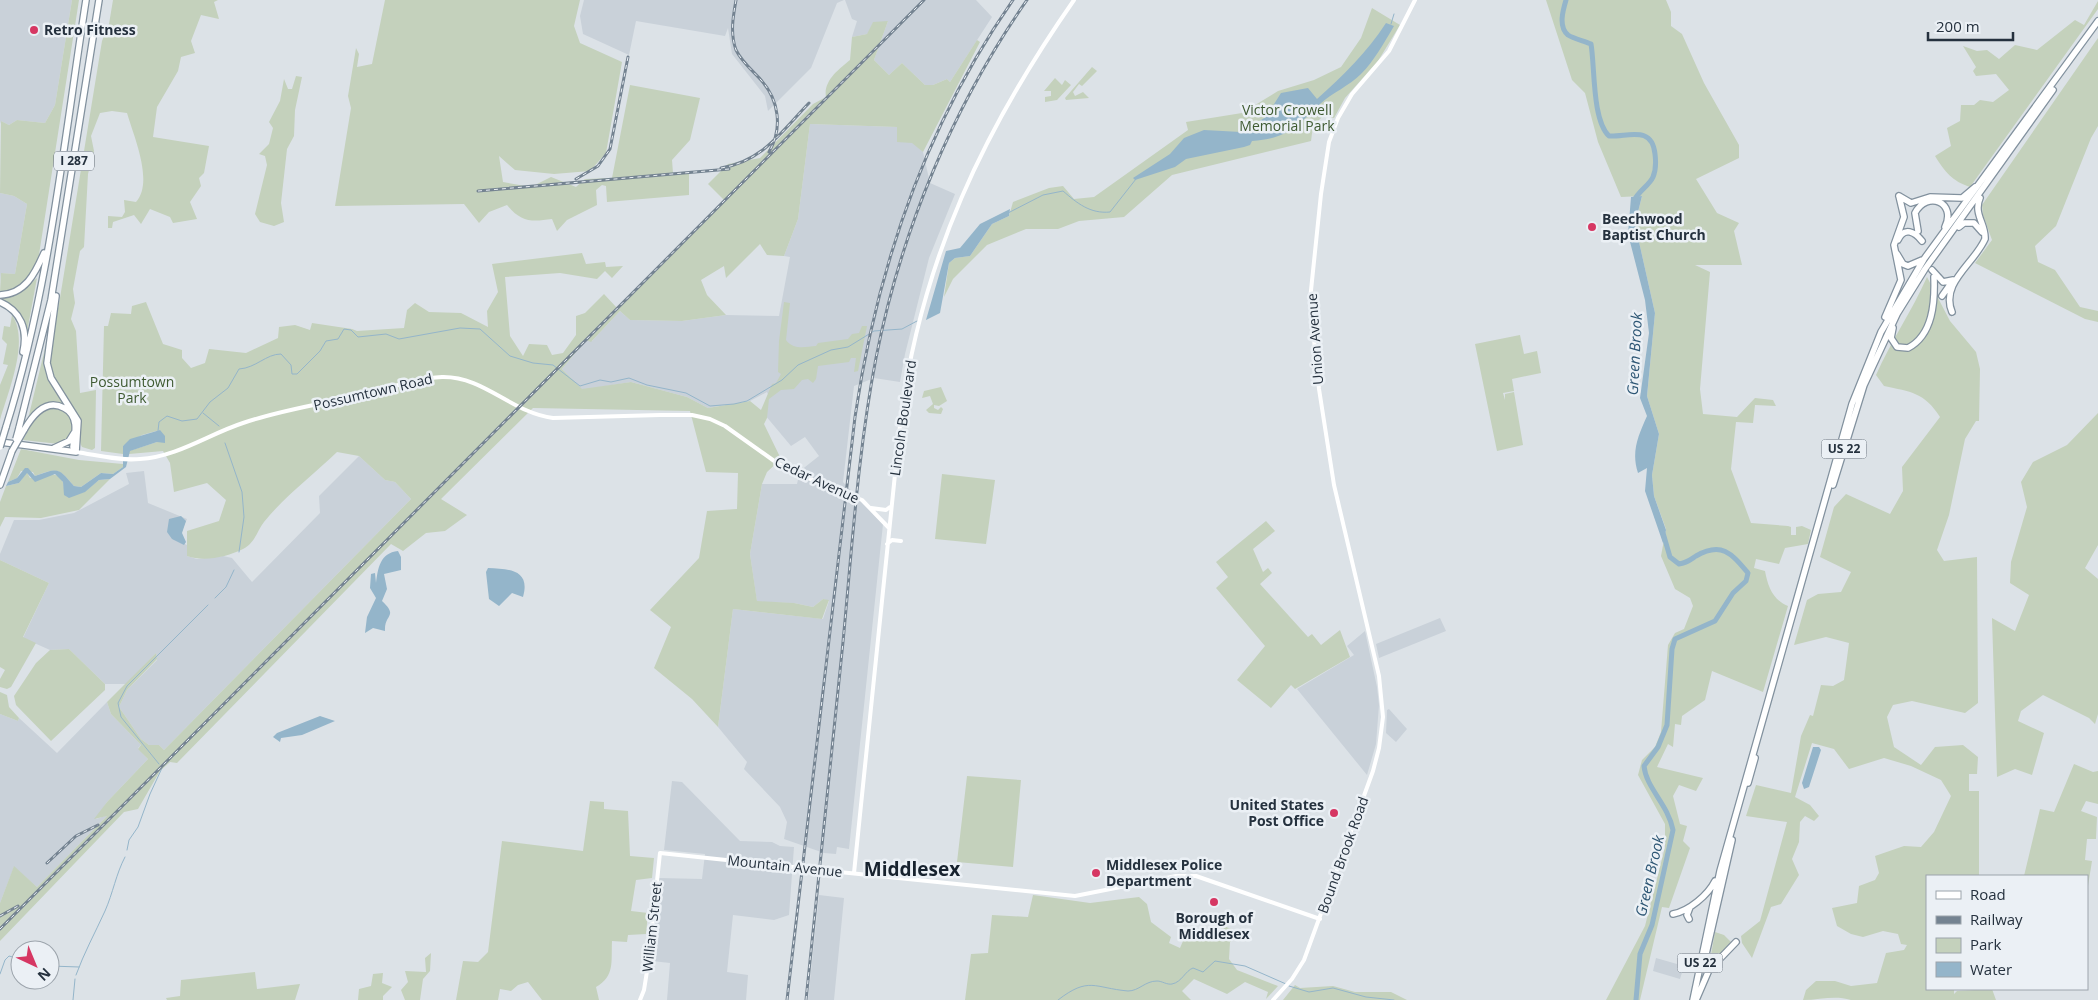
<svg xmlns="http://www.w3.org/2000/svg" width="2098" height="1000" font-family="'Open Sans',sans-serif">
  <style>
    .built { fill: #c9d1d9 }
    .green { fill: #c4d1bc }
    .water { fill: #94b5ca }
    .lines { fill: none; stroke-linecap: round; stroke-linejoin: round }
    .stream { stroke: #94b5ca; stroke-width: 1 }
    .river { stroke: #94b5ca; stroke-width: 5 }
    .highway-casing { stroke: #82919e; stroke-width: 8 }
    .secondary { stroke: #fff; stroke-width: 4 }
    .highway { stroke: #fff; stroke-width: 5.5 }
    .rail-casing { stroke: #748391; stroke-width: 3 }
    .rail { stroke: #ebf0f5; stroke-width: 1; stroke-dasharray: 4; stroke-linecap: butt }
    .highway-bridge-casing { stroke: #82919e; stroke-width: 8; stroke-linecap: butt }
    .secondary-bridge { stroke: #fff; stroke-width: 4 }
    .highway-bridge { stroke: #fff; stroke-width: 5.5 }
    .poi-dot { fill: #d63763; stroke: #ebf0f5; stroke-width: 2 }
    .labels { text-anchor: middle; stroke-width: 5; stroke-linejoin: round; paint-order: stroke }
    .shield { fill: #ebf0f5; stroke: #606a75; stroke-width: 1 }
    .shield-label { font-size: 12px; font-weight: bold; fill: #25313e }
    .poi-label { font-size: 14px; font-weight: bold; fill: #25313e; stroke: #ebf0f5; text-anchor: start }
    .park-label { font-size: 14px; fill: #3e5a31; stroke: #ebf0f5 }
    .street-label { font-size: 14px; fill: #25313e; stroke: #ebf0f5 }
    .water-label { font-size: 15px; font-style: italic; fill: #2d5674; stroke: #ebf0f5 }
    .district-label { font-size: 19px; font-weight: bold; fill: #17222e; stroke: #ebf0f5 }
  </style>
  <rect width="100%" height="100%" fill="#dce2e7"/>
  <!-- built -->
  <path class="built" d="M0 0H72L55 105 45 123 17 120 9 125 1 121 0 124Z
    M584 0H844L837 3 811 68 768 111 765 96 732 54 728 28 725 36 636 21 629 55 583 34 580 16Z
    M845 0H976L992 17 950 82 947 79 933 85H925L902 63 889 75 874 60 888 21 867 34 852 37 857 21 852 19Z
    M810 124 897 127 923 152 930 183 955 194 929 258 905 354 900 382 874 378 854 386 843 482 883 524 849 849 837 847 836 854 824 853 784 839 787 822 780 807 744 769 747 762 718 727 733 609 823 619 829 601 823 599 813 607 794 603 757 602 750 554 762 484H797L800 471 819 456 805 437 791 446 765 415 769 397 767 392 750 401 708 408 687 397 631 382 582 390 562 369 586 340 592 341 620 311 630 320 682 321 726 315 779 316 790 257 784 256 798 219Z
    M0 193 14 196 27 204 15 274 1 273 0 282Z
    M359 456 385 480 395 482 411 499 164 750 159 745H149L141 739 119 707 127 690 157 660 156 653 126 684H105L69 649 50 650 23 638 49 583 0 560V554L14 520H39L74 513 129 484 126 473 144 471 148 503 187 519 178 541 187 545V556L197 559 223 556 232 558 252 582 320 513 319 496Z
    M1440 618 1446 631 1379 658 1376 644Z
    M1365 631 1377 687 1379 705 1376 744 1367 775 1297 689 1354 655 1347 646Z
    M107 702 111 714 141 745 138 748 148 759 107 802 96 819 108 815 37 887 14 867 0 903V714L18 721 19 718 57 753Z
    M1389 709 1407 729 1396 742 1386 733 1387 710Z
    M672 781 682 782 740 841 772 842 780 846 794 847 789 915 774 920 733 915 727 972 748 975 746 1000H667L670 963 652 961 659 878 702 879 705 854 664 850Z
    M819 895 844 898 834 1000H808Z
    M1656 958 1684 966 1680 979 1653 971Z"/>
  <!-- green -->
  <path class="green" d="M72 0H79L38 261 26 283 4 294 0 292 1 273 15 274 27 204 14 196 0 193 1 121 9 125 17 120 45 123 55 105Z
    M113 0H218L214 2 219 19 201 15 191 41 195 53 181 57 178 71 157 107 153 137 209 146 204 173 199 178 201 186 190 202 197 219 173 223 170 217 150 209 141 224 134 215 113 222 112 228H108V216L122 217 125 212 124 200 136 202C154 182 134 137 127 113L112 111 100 113 91 136 94 151 88 174 84 247 80 251 73 289 75 303 71 319 76 331 80 393 96 390 95 448 92 450 82 447C77 438 83 427 79 417 73 404 62 393 55 381 43 357 54 329 59 304L102 41 109 24Z
    M385 0H580L574 26 580 43 622 62 606 153 590 171 554 174 515 170 499 156 503 182 531 187 551 177 576 187 585 179 612 178 630 85 700 98 690 140 672 160 673 173 689 172V195L607 202 606 186 602 185 596 190 597 205 567 220 557 231 552 219C531 222 521 222 507 205L489 212 479 223 464 204 335 206 351 108 348 96 356 48 359 54 357 67 372 64Z
    M1546 0H1666L1671 12V26L1682 34 1704 83 1739 145V158L1696 179 1717 213 1739 223 1734 231 1742 265H1695L1710 272 1700 389 1703 414 1737 417 1755 398 1773 400 1776 406 1755 405 1753 423 1736 422 1731 469 1751 523 1788 526 1791 527V535H1796V527L1802 526 1811 530 1808 544 1785 548 1779 564 1756 559 1754 568 1765 571C1768 587 1773 600 1788 606L1763 692 1712 671 1705 700 1682 716 1681 725 1675 724 1673 747 1668 744 1657 767 1703 778 1696 791 1679 785 1673 796 1680 824 1687 826 1683 841 1690 848 1669 908 1662 907 1640 1000H1606L1645 926 1665 847V824L1638 775 1642 760 1655 747 1661 732 1668 645 1675 633 1684 629 1693 606 1690 598 1675 589 1661 556 1666 529 1654 496 1652 475 1659 434 1647 396 1655 313 1635 224 1642 196 1621 197 1598 142 1585 93 1572 80Z
    M2098 1V9L1970 187C1952 181 1945 172 1935 156L1951 146 1947 128 1960 121 1961 105H1974L1980 100 1993 102 2009 90 1996 74 1976 76 1973 71 1976 67 1963 46 1977 51 1987 50 1999 59 2015 45 2037 50 2075 20 2084 25Z
    M1372 8 1400 25 1378 61 1345 98 1334 118 1323 116 1313 126 1311 141 1172 175 1124 217 1079 221 1058 229H1026L987 245 953 279 944 297 949 263 955 258 970 256 992 224 1009 216 1013 202 1049 188 1063 186 1074 199 1094 197 1188 130 1186 122 1242 113 1278 91 1314 80 1341 67 1361 38Z
    M888 21 874 60 889 75 902 63 925 85H933L947 79 950 82 977 40 980 42 923 152 912 143 897 142V127L810 124 798 219 784 256 767 255 760 244 726 278 724 266 701 280 707 295 726 315 682 321 630 320 620 311 591 342 586 340 562 369 582 389 631 382 687 397 708 408 750 401 761 410 772 384 776 383 781 374 778 372 779 341 784 302 790 303 786 340C793 350 805 347 816 346L818 343 848 339 852 334 859 333 862 326H867L858 371 854 372 856 358H851L849 362 818 366 816 379 813 383 808 379 802 380 794 389 781 390 769 399 767 418 764 424 781 459 767 472 762 484 750 554 757 601 794 603 813 607 823 599 829 600 822 619 733 609 718 727 692 699 654 668 671 627 650 610 699 558 707 511 737 509 738 473 706 472 690 411 533 408 441 499 467 515 445 531 426 533 403 551 391 544 177 763 170 762 160 771 138 809 124 812 0 941V903L14 866 37 887 107 816 94 819 107 802 148 759 138 749 141 745 111 714 107 702 156 653 157 659 127 690 119 707 141 739 149 745H159L164 750 411 499 395 482 385 480 359 456 337 452C314 474 283 498 264 522 257 531 255 543 243 549 227 557 204 562 187 556V531L219 521 226 500 207 483 174 492 170 463 163 451 129 454V451L157 442 160 430 142 435 123 446V454L101 451 104 326H108L111 313 131 314 132 306 146 302 163 344 182 350V358L191 368 205 363 209 349 246 353 278 338 279 327 295 325 310 330 312 323 352 329 357 331 404 328 407 310 415 303 429 312 461 313 488 327 487 311 498 292 492 264 582 253 586 264 605 262 606 267 623 266 612 278 605 271 597 279 560 273 505 277 510 336 523 356 529 344 547 345 552 355 563 353 576 335V316L585 313 604 294 617 308 724 200 708 184 728 164 760 158 813 104 826 97C823 81 839 69 850 60L852 37 867 34 873 22Z
    M2098 38V126L2091 138 2056 226 2035 246 2038 262 2055 270 2080 307 2098 311V322L2085 319 1975 263 1992 240 1983 215 1982 205Z
    M1092 67 1097 71 1082 86 1079 84 1073 92 1075 96 1083 92 1089 98 1066 100 1065 98Z
    M296 76 302 77 295 110 294 136 287 149 281 203 284 222 274 226 260 222 255 214 267 165 265 156 259 154 269 144 273 128 269 122 280 101 284 79 288 89H292Z
    M1055 78 1062 85 1065 80 1071 85 1057 100 1045 102V97L1051 96V91H1044Z
    M1927 277 1950 321 1976 352 1980 369 1979 421H1976L1965 439 1949 515 1937 550 1944 561 1977 557 1978 703 1965 713 1912 701 1893 705 1887 717 1894 747 1921 765 1935 747 1963 745 1978 757 1977 774H1969V791H1979V876H1927V989H1954V994L1957 991 1992 989 1996 1000H1851C1834 995 1821 1000 1803 1000L1806 990 1816 981H1835L1851 986 1877 983 1886 953 1904 950 1907 945 1901 944 1898 934 1883 931 1863 937 1851 934 1837 926 1832 908 1857 903 1859 886 1875 880 1879 873 1875 856 1904 846 1921 847 1934 832 1951 796 1941 780 1911 766 1884 758 1849 769 1834 749 1812 743 1795 797 1810 805 1819 816 1814 821 1805 816 1800 822 1799 842 1792 859 1799 875 1781 904 1771 907 1752 958 1742 943 1741 936 1760 921 1787 822 1746 816 1756 785 1791 793 1801 736 1810 715 1813 716 1821 685 1833 686 1844 680 1849 643 1826 637 1794 645 1807 600 1818 594 1841 592 1851 572 1820 557 1834 507 1846 494 1890 514 1903 491 1902 467 1940 417C1924 392 1911 392 1884 386L1876 375C1891 341 1912 311 1927 277Z
    M37 278 27 332 25 321 19 312 0 298 17 294Z
    M12 315C30 341 8 392 0 420V385L8 365 3 364 7 344 2 339 4 326 10 327Z
    M1520 335 1524 354 1537 351 1541 373 1512 379 1514 391 1503 393 1505 400V394L1514 392 1523 445 1497 451 1475 344Z
    M47 340 46 365 69 408 57 404 28 419Z
    M941 387 947 401 939 406 934 405V408L938 410 941 407 943 409 941 414 929 413 926 410 933 404 930 396 922 398 924 391Z
    M47 408C64 407 77 417 70 436L59 444 23 440 37 414Z
    M2098 413V545L2085 568 2098 579V714L2095 724 2089 718 2043 695 2021 711 2018 721 2044 733 2032 775 2015 769 1997 777 1992 618 2015 631 2029 595 2010 583 2011 562 2027 507 2021 482 2033 462 2067 445Z
    M21 449 79 460 123 464V467L113 474 101 473 81 487 74 486C59 469 59 467 35 476L33 472 21 471 17 478 8 482Z
    M27 472 30 478C48 475 66 467 64 495L84 492 99 480 110 479 79 510 41 518 5 517 0 527V502L6 486 19 483Z
    M942 474 995 480 986 544 935 539Z
    M1266 521 1275 531 1253 549 1263 572 1268 568 1272 573 1260 584 1308 637 1312 634 1321 645 1340 630 1350 657 1295 689 1291 685 1271 708 1237 680 1265 646 1216 588 1228 577 1216 562Z
    M0 560 49 583 23 637 36 643 11 687 7 689 0 687V679L5 670 0 667Z
    M69 649 105 684V690L51 741 16 705 14 696 36 663 50 650Z
    M0 692 7 695 9 707 19 718 18 721 0 714Z
    M2074 764 2093 772 2098 771V804L2086 801 2081 811 2097 817 2096 839H2087L2085 860 2092 861 2087 892V876H2024L2040 809 2054 812Z
    M967 776 1021 780 1013 867 957 862Z
    M590 801 604 802V809L628 811 630 856 654 858 652 878 636 880 631 911 648 913 646 934 628 935 627 942 612 941C611 962 615 976 596 987L599 1000H542L528 982 518 985 511 991 500 989 498 1000H456L463 961 478 962 488 952 502 841 583 851Z
    M1033 895 1090 903 1139 897 1147 904 1151 922 1171 937 1169 943 1180 948 1187 932 1206 938 1208 934 1215 936 1223 926 1235 930 1237 935 1230 942 1229 959 1237 970 1278 986 1266 999 1268 992 1245 982 1227 994 1194 979 1182 991 1191 1000H965L971 954 988 953 992 915 1028 917Z
    M1715 932 1724 935 1731 942 1709 966Z
    M431 953 430 971 423 979 420 1000H405L401 990 408 982 405 971 426 972 425 958Z
    M255 972 257 989 300 984 295 1000H167L166 998 180 996 181 980Z
    M383 973 382 983 392 987 383 996V1000H358L359 989 371 986 373 974Z
    M1295 985 1300 988 1333 986 1355 992H1391L1407 1000H1283Z"/>
  <!-- water -->
  <path class="water" d="M1386 23 1394 26C1384 43 1374 61 1361 74 1349 86 1332 93 1320 104 1297 126 1287 139 1252 141L1250 145 1244 147 1186 159 1175 167 1135 180 1133 178 1170 154 1184 138 1204 130 1241 132 1266 117 1281 93 1308 88 1317 99C1343 76 1367 52 1386 23Z
    M1642 196 1635 224 1655 313 1647 396 1659 434 1652 475 1654 496 1666 530 1663 543 1645 491 1647 468 1638 473C1631 452 1638 436 1647 416L1640 398 1649 333 1645 300 1628 234 1631 197Z
    M1010 209 1009 216 992 224 970 256 955 258 949 263 940 313 926 320 946 251 960 248 980 224Z
    M160 430 165 436V443L157 442 130 451 126 467 110 479 99 480 85 492 69 498 64 495 63 482 55 474 35 482 27 473 19 483 6 486 8 482 17 478 25 468H28L35 476C60 467 58 468 74 486L81 487 101 473 113 474 123 467V446L130 439Z
    M181 516 186 521 182 533 186 542 184 545 172 539 167 532 169 519Z
    M398 551 401 557V570L384 574 387 589 382 601C399 617 384 614 385 631L373 628 365 633 367 617 376 598 370 588 371 574 375 573 376 583C378 568 380 553 398 551Z
    M488 568C508 569 531 569 523 597L512 593 499 606 489 599 486 572Z
    M320 716 335 721 302 735 281 738 280 742 273 737 277 733Z
    M1813 747H1819L1821 750 1809 787 1804 789 1802 783Z"/>
  <g class="lines">
    <!-- stream -->
    <path class="stream" d="M1391 24 1394 14
      M1008 213 1043 195 1063 191C1077 203 1090 214 1110 212L1136 179
      M203 413 219 426
      M158 431 159 422 167 416 182 421 197 419 210 402 228 388 239 369C256 368 266 354 281 354L291 365 292 374H297L320 351 326 341 338 339 344 329 351 330 358 337 386 334 399 339 460 328 480 329 510 356 533 363 553 365 580 386 600 380 611 382 629 378 647 385 686 393 710 406 734 404 747 401 782 380 798 365 831 350 848 347 874 331 902 329 917 321
      M225 443 242 492 244 517 239 552
      M215 598 226 587 234 570
      M159 764 121 717 118 703 127 686 208 605
      M127 850 129 840 138 827 150 794 162 768
      M50 966 79 967
      M0 974 5 960 9 956 20 959
      M76 975C84 953 95 933 105 911 113 893 116 874 125 857
      M1289 986 1309 992 1333 988 1366 997 1394 1000
      M73 1000 75 979
      M1058 1000C1089 976 1094 988 1128 991 1139 991 1145 981 1157 981 1162 981 1167 985 1172 984 1182 982 1185 971 1193 968L1203 972 1215 961 1245 966 1286 984"/>
    <!-- river -->
    <path class="river" d="M1566 0C1563 10 1558 27 1568 35 1574 39 1585 41 1591 44 1595 67 1592 120 1609 136 1628 137 1652 125 1655 154 1656 162 1656 170 1653 177 1649 186 1638 191 1634 201
      M1636 1000 1640 954 1652 925 1673 830C1668 804 1646 788 1644 766L1658 747 1667 725 1672 649 1675 639 1715 621 1733 593 1746 581 1748 573C1732 554 1722 541 1696 556 1690 560 1687 563 1679 564L1670 557 1663 533"/>
    <defs>
      <path id="highway" d="M1899 196 1911 203 1930 197 1962 198 1975 187
        M1959 227 1964 223H1974L1982 232
        M1918 231 1915 213C1927 190 1957 202 1945 227
        M1898 240C1904 226 1915 232 1922 241
        M1897 254 1903 264 1908 266 1922 260
        M1932 270 1943 282 1953 280
        M0 295C25 294 35 274 44 253
        M1942 296 1949 286
        M0 302C21 311 28 330 23 352
        M1952 312C1940 283 1974 264 1985 239 1986 224 1973 214 1980 198
        M1885 317 1901 280 1894 245 1904 217 1899 196
        M1893 328 1891 338 1897 347 1908 348C1933 335 1935 302 1934 277
        M6 427C49 291 64 141 86 0
        M19 428 51 300 99 0
        M24 430C32 416 46 398 64 408 70 411 74 417 75 424 76 431 74 440 73 447
        M0 442 76 452 78 421 51 378 47 363 56 296
        M54 448 69 441 74 433
        M0 485 12 451
        M1833 485 1864 385 1897 314 1925 269 2053 90
        M1748 783 1755 758
        M1673 914C1689 911 1708 895 1715 881
        M1689 919 1687 915 1690 907
        M1703 967 1732 840
        M1693 1000 1720 871 1852 404 1881 332 1924 259 2098 21
        M1696 1000 1709 970 1736 942"/>
    </defs>
    <!-- highway casing -->
    <use href="#highway" class="highway-casing"/>
    <!-- secondary -->
    <path class="secondary" d="M76 452C97 455 119 461 140 459 177 457 209 434 243 423 281 410 322 404 361 395 387 389 415 378 442 377 484 376 512 413 553 418L660 415H692L710 419 725 426 777 463 793 472 862 500 889 528
      M871 508 886 510 890 507
      M887 544 892 540 901 541
      M810 869 1075 896 1176 876H1196L1320 919
      M854 873 901 416C922 259 984 129 1074 0
      M640 1000 644 990 648 965 660 853 792 867
      M1273 1000 1292 979 1304 960 1373 771 1379 748 1383 717 1379 676 1334 485 1319 389 1310 300 1321 194 1329 142 1338 118 1352 94 1389 51 1415 0"/>
    <!-- highway -->
    <use href="#highway" class="highway"/>
    <defs>
      <path id="rail" d="M736 0C733 17 730 33 736 50 742 62 752 70 761 80 779 100 783 128 769 152
        M721 168C763 161 781 132 809 103
        M576 179 598 166 610 149 628 57
        M478 191 729 169
        M47 863 76 836 98 825
        M0 916 18 906
        M0 929 924 0
        M787 1000 855 417C877 267 926 125 1013 0
        M806 1000C818 881 831 762 843 642 852 548 858 451 876 358 901 231 953 106 1027 0"/>
    </defs>
    <!-- rail casing -->
    <use href="#rail" class="rail-casing"/>
    <!-- rail -->
    <use href="#rail" class="rail"/>
    <defs>
      <path id="highway-bridge" d="M16 439 19 428
        M0 447 6 427
        M12 451 24 430"/>
    </defs>
    <!-- highway-bridge casing -->
    <use href="#highway-bridge" class="highway-bridge-casing"/>
    <!-- secondary-bridge -->
    <path class="secondary-bridge" d="M792 867 810 869"/>
    <!-- highway-bridge -->
    <use href="#highway-bridge" class="highway-bridge"/>
  </g>
  <!-- markers -->
  <g class="poi-dot">
    <circle cx="34" cy="30" r="5"/>
    <circle cx="1592" cy="227" r="5"/>
    <circle cx="1334" cy="813" r="5"/>
    <circle cx="1096" cy="873" r="5"/>
    <circle cx="1214" cy="902" r="5"/>
  </g>
  <g class="labels">
    <!-- shield labels -->
    <g class="shield">
      <rect x="54" y="151.5" width="40" height="19" rx="4"/>
      <rect x="1821.5" y="439.5" width="45" height="19" rx="4"/>
      <rect x="1677.5" y="953.5" width="45" height="19" rx="4"/>
    </g>
    <g class="shield-label">
      <text x="74" y="165">I 287</text>
      <text x="1844" y="453">US 22</text>
      <text x="1700" y="967">US 22</text>
    </g>
    <!-- poi labels -->
    <g class="poi-label">
      <text x="44" y="35">Retro Fitness</text>
      <text x="1602" y="224">Beechwood<tspan x="1602" dy="16">Baptist Church</tspan></text>
      <text x="1324" y="810" text-anchor="end">United States<tspan x="1324" dy="16">Post Office</tspan></text>
      <text x="1106" y="870">Middlesex Police<tspan x="1106" dy="16">Department</tspan></text>
      <text x="1214" y="923" text-anchor="middle">Borough of<tspan x="1214" dy="16">Middlesex</tspan></text>
    </g>
    <!-- park labels -->
    <g class="park-label">
      <text x="1287" y="115">Victor Crowell<tspan x="1287" dy="16">Memorial Park</tspan></text>
      <text x="132" y="387">Possumtown<tspan x="132" dy="16">Park</tspan></text>
    </g>
    <!-- street labels -->
    <g class="street-label">
      <text transform="translate(1315 339) rotate(-94)" y="5">Union Avenue</text>
      <text transform="translate(373 392) rotate(-13)" y="5">Possumtown Road</text>
      <text transform="translate(903 418) rotate(-82)" y="5">Lincoln Boulevard</text>
      <text transform="translate(817 480) rotate(25)" y="5">Cedar Avenue</text>
      <text transform="translate(1343 855) rotate(-70)" y="5">Bound Brook Road</text>
      <text transform="translate(785 866) rotate(6)" y="5">Mountain Avenue</text>
      <text transform="translate(652 927) rotate(-84)" y="5">William Street</text>
    </g>
    <!-- water labels -->
    <g class="water-label">
      <text transform="translate(1635 354) rotate(-87)" y="5">Green Brook</text>
      <text transform="translate(1650 876) rotate(-77)" y="5">Green Brook</text>
    </g>
    <!-- district labels -->
    <g class="district-label">
      <text x="912" y="876">Middlesex</text>
    </g>
  </g>
  <!-- legend -->
  <rect x="1926" y="875" width="162" height="115" fill="#ebf0f5" stroke="#9ca4ac"/>
  <rect x="1936" y="891" width="25" height="8" fill="#ffffff" stroke="#9ca4ac"/>
  <text x="1970" y="900" font-size="15" fill="#25313e">Road</text>
  <rect x="1936" y="916" width="25" height="8" fill="#748391" stroke="#9ca4ac"/>
  <text x="1970" y="925" font-size="15" fill="#25313e">Railway</text>
  <rect x="1936" y="938" width="25" height="15" fill="#c4d1bc" stroke="#9ca4ac"/>
  <text x="1970" y="950" font-size="15" fill="#25313e">Park</text>
  <rect x="1936" y="962" width="25" height="15" fill="#94b5ca" stroke="#9ca4ac"/>
  <text x="1970" y="975" font-size="15" fill="#25313e">Water</text>
  <!-- north arrow -->
  <g transform="translate(35 965) rotate(136)"><circle r="24" fill="#ebf0f5" stroke="#9ca4ac"/>
  <path d="M0-4L9 19L0 12L-9 19Z" fill="#d63763"/>
  <text y="-8" font-size="14" font-weight="bold" text-anchor="middle" fill="#25313e">N</text>
  </g>
  <!-- scale -->
  <path d="M1928 32v8h85v-8" fill="none" stroke="#25313e" stroke-width="2.5"/>
  <text x="1936" y="32" font-size="15" fill="#25313e" stroke="#ebf0f5" stroke-width="4" paint-order="stroke">200 m</text>
</svg>
